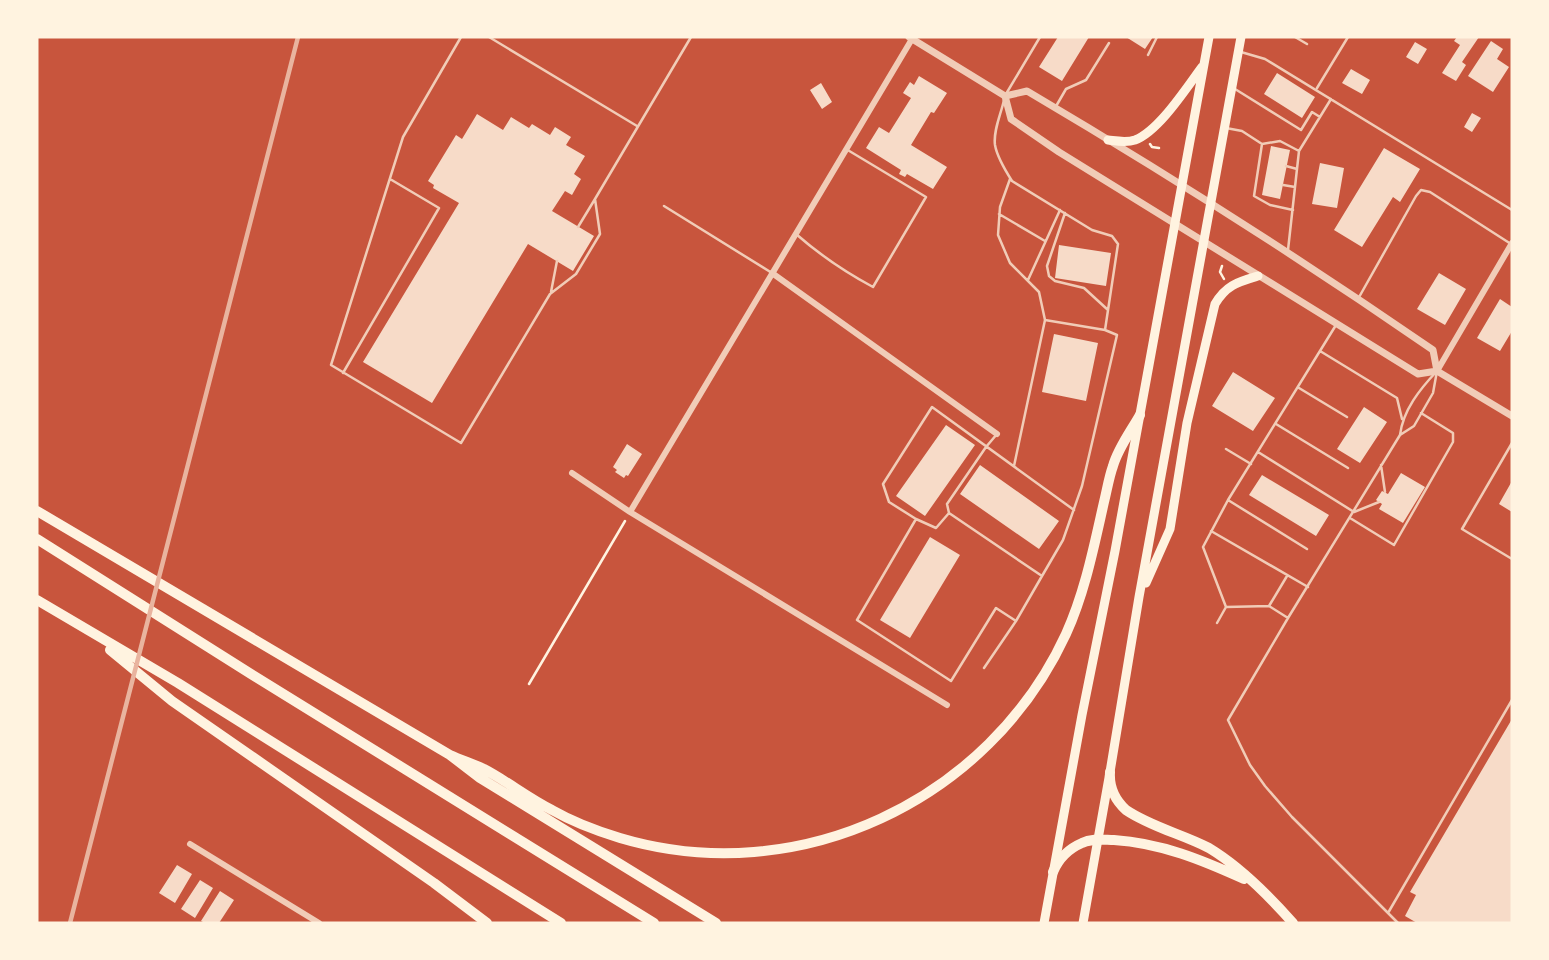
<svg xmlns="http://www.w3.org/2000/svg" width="1549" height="960" font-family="Arial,sans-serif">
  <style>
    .building { fill: #f7dbc8 }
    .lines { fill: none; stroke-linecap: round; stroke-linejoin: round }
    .path { stroke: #fff3e0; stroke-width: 2.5 }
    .service { stroke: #f1ccb7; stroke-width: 2.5 }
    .minor { stroke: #f1ccb7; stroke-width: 6 }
    .tertiary { stroke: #f1ccb7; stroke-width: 7 }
    .primary { stroke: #fff3e0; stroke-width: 9 }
    .motorway { stroke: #fff3e0; stroke-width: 10 }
    .rail { stroke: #e9b49f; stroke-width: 4.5 }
  </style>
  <rect width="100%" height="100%" fill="#c8553d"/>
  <!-- building -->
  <path class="building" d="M1058 37H1089L1062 81 1039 67Z
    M1126 37H1153L1145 49Z
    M1457 37H1479L1462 62 1466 65 1456 81 1442 73 1460 45 1454 41Z
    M1491 41 1503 49 1497 59 1509 67 1493 92 1468 76Z
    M1415 42 1427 49 1418 64 1406 57Z
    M1351 69 1370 80 1362 94 1342 83Z
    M1277 73 1315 97 1302 118 1264 94Z
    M919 76 947 93 934 113 931 112 911 145 947 167 933 189 907 174 905 177 899 174 901 170 866 148 879 127 889 133 911 98 903 93 910 82 914 85Z
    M821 83 832 102 822 109 810 90Z
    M1472 113 1481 118 1472 132 1464 127Z
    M477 114 503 130 511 117 529 128 532 124 550 135 555 127 571 137 566 145 585 156 574 174 581 179 572 195 565 191 552 211 594 236 573 271 528 244 432 403 363 362 459 203 433 188 434 185 428 181 456 135 462 139Z
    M1271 146 1290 150 1280 199 1262 195Z
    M1384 148 1420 169 1400 202 1393 197 1362 247 1334 230Z
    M1320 163 1344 168 1337 208 1312 204Z
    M1059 245 1111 253 1106 286 1055 278Z
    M1439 273 1466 289 1445 325 1417 309Z
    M1500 299 1512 307V331L1500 351 1477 338Z
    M1054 334 1098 343 1086 401 1042 392Z
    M1233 372 1275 398 1253 431 1212 406Z
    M1364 407 1387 422 1360 463 1337 449Z
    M946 425 975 445 925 516 896 496Z
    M627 444 642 454 628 476 626 475 624 478 615 472 617 470 613 467Z
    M980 465 1059 521 1039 549 960 494Z
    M1401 473 1425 487 1403 523 1379 509 1382 504 1376 500 1382 491 1388 494Z
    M1262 475 1329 515 1316 536 1249 495Z
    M1512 481V512L1499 504Z
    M930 537 960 555 910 638 880 620Z
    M1512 719V923H1417L1405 916 1416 895 1410 892Z
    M177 865 192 874 175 903 159 893Z
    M200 880 213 888 195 918 181 909Z
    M220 891 234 900 219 923H205L201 921Z"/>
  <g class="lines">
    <!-- path -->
    <path class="path" d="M1150 144 1152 147 1159 148
      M1222 266 1220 272 1224 279
      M529 684 625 521"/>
    <!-- service -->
    <path class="service" d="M461 37 403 137 331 365 461 443 550 294 576 274 600 234 595 199 691 37
      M489 37 637 126
      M1295 37 1307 44
      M1241 52 1265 59 1512 210
      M1148 55 1157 37
      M1317 88 1348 37
      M1235 89 1301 130 1312 112 1320 117
      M1006 94 1040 37
      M1004 100C1001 114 993 131 995 145 997 157 1005 170 1012 181L1092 230 1112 236 1118 244 1105 330
      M1055 108 1066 89 1086 80 1109 43
      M1226 128 1242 131 1262 144 1280 141 1299 151
      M1262 144 1254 196 1270 205 1293 210
      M1286 166 1297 169
      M1010 179 1000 207 998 235 1010 263 1039 292 1045 320
      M1283 185 1295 187
      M664 206 772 273
      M1065 213 1047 266 1049 276 1055 281 1084 288 1108 310
      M999 214 1045 241
      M578 227 595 199
      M796 234C820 255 845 272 873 287L926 197 846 149
      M1288 250 1299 151 1331 99
      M1028 280 1060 210
      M551 292 557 261
      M1358 299 1416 196 1421 190 1430 192 1511 244
      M1320 351 1397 398 1402 419
      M1437 371 1433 393 1414 426 1400 435C1403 410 1420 389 1437 371Z
      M343 373 439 208 390 179
      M1299 388 1347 417
      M1276 424 1348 468
      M997 434 986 447 947 504 949 513 1042 576 1063 540 1082 486 1117 335 1105 330 1045 320 1014 466
      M1512 443 1462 529 1512 559
      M1226 449 1251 464
      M1258 452 1354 512 1379 502
      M1381 465 1385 492
      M1228 500 1307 549
      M949 513 936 528 916 519 889 502 883 484 932 407 1074 510
      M1350 518 1394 545 1453 442V433L1421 413
      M916 519 857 620 951 681 996 608 1016 621 1042 576
      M1211 531 1308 587
      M1269 606 1287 576
      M1226 607 1269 606 1288 618
      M1217 623 1226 607 1203 547 1228 500 1336 325
      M984 668 1016 621
      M1388 913 1512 700
      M1398 923 1292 817 1265 786 1250 765 1228 720 1288 618 1400 435"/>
    <!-- minor -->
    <path class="minor" d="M772 273 997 434
      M1437 371 1512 243
      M572 473 630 512 947 705
      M630 512 912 39
      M190 844 319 923"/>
    <!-- tertiary -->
    <path class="tertiary" d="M909 37 1005 96 1027 91C1166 173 1301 259 1433 350L1437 371
      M1005 96 1011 119 1059 152 1418 374 1437 371 1512 416"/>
    <!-- primary -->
    <path class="primary" d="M1108 140C1117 141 1126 143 1135 140 1159 131 1187 87 1202 67
      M1146 583 1170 529 1187 423 1215 304C1226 285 1238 282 1258 276
      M1044 923 1082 715 1115 551 1209 37
      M1083 923 1110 772 1139 597 1241 37"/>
    <!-- motorway -->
    <path class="motorway" d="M37 511 450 755 480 778 716 923
      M37 539 251 674 654 923
      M37 600 178 683 561 923
      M110 650 172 701 434 883 487 923
      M450 755C461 760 473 764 484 769 507 781 528 798 552 810 573 822 597 831 620 838 798 891 989 801 1066 634 1085 592 1094 546 1104 502 1107 490 1109 477 1113 466 1118 448 1131 431 1140 415
      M1110 772C1109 787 1114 799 1126 810 1151 827 1182 834 1209 848 1239 866 1270 897 1293 923
      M1053 872C1059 858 1068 849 1082 843 1092 838 1104 840 1114 840 1161 843 1202 860 1244 879"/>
    <!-- rail -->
    <path class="rail" d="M70 923 298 37"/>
  </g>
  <!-- border -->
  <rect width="1549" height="960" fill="none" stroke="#fff3e0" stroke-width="77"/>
</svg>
